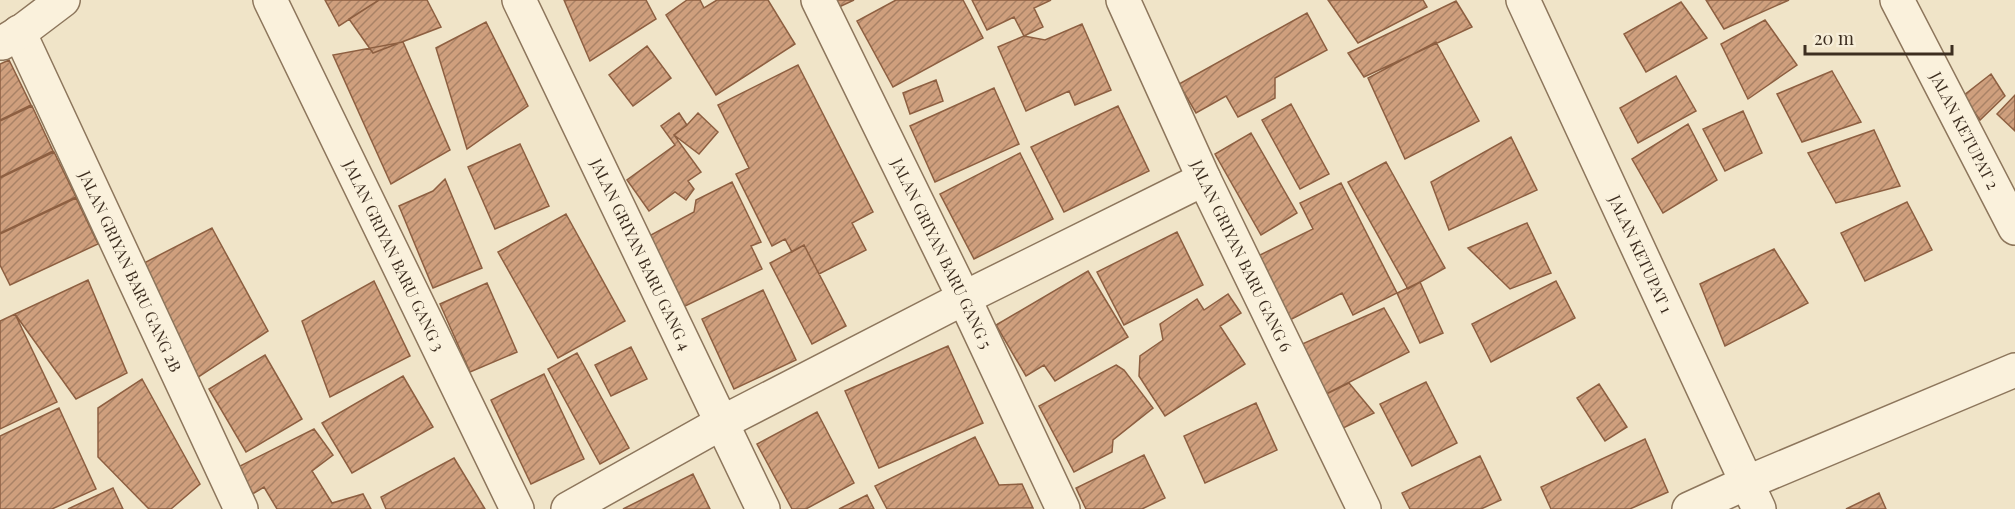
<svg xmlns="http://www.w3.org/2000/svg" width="2015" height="509" font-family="'Playfair Display',serif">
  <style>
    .building { fill: url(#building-hatch); stroke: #8d5f41; stroke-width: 1.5 }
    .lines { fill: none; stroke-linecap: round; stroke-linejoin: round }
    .minor-casing { stroke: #8d765c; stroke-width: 36 }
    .minor { stroke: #faf1dc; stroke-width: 33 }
    .labels { text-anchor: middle; stroke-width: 4.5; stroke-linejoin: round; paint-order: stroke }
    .street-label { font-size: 16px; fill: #3d2e20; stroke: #f7eed8 }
  </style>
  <defs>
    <pattern id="building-hatch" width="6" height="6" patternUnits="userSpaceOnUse" patternTransform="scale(1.5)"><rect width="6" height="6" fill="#cf9f7d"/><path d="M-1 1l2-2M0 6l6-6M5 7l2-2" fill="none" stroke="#a98266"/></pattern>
  </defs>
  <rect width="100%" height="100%" fill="#f0e4c8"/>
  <!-- building -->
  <path class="building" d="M325 0H379L339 26Z
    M379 0H427L441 27 373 53 349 19Z
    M564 0H646L656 19 590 61Z
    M687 0H700L704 8 717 0H768L795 44 716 95 666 15Z
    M835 0H854L839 7Z
    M896 0H963L983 38 893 87 857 21Z
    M972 0H1051L1034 8 1043 27 1024 36 1014 17 987 30Z
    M1328 0H1423L1427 7 1358 43Z
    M1706 0H1789L1724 29Z
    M1456 1 1472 27 1364 77 1348 53Z
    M1681 2 1707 38 1646 72 1624 34Z
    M1307 13 1327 50 1275 78V98L1238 117 1226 96 1196 113 1179 84Z
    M1765 20 1797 65 1748 99 1721 44Z
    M486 22 528 106 467 149 436 48Z
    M1082 24 1111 90 1075 105 1069 91 1026 111 998 47 1024 36 1045 40Z
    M403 42 450 150 391 184 333 55Z
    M1436 42 1479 121 1405 159 1368 78Z
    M647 46 671 78 633 106 609 75Z
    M9 60 31 105 0 120V64Z
    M798 65 873 212 852 223 866 250 819 274 804 245 792 252 785 239 772 246 736 174 749 168 718 105Z
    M1832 71 1861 122 1802 142 1777 94Z
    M1991 74 2005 96 1980 120 1963 96Z
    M1676 76 1696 111 1638 143 1620 108Z
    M936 80 943 101 910 114 903 93Z
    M994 88 1019 144 935 182 910 126Z
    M2015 95V131L1997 114Z
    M1291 104 1329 174 1300 189 1262 120Z
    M32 106 53 151 0 177V121Z
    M1118 106 1149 171 1064 212 1031 147Z
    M1743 111 1762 153 1725 171 1703 129Z
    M679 113 687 125 674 135 701 172 688 181 694 189 686 200 675 192 649 211 627 180 675 145 661 126Z
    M698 113 718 132 699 154 674 135 687 125Z
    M1688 124 1717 180 1663 213 1632 159Z
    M1874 130 1900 186 1836 203 1808 153Z
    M1251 133 1297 213 1261 235 1215 154Z
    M1511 137 1537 190 1449 230 1431 182Z
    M520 144 549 206 495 229 468 167Z
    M54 152 76 197 0 233V178Z
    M1020 153 1053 219 974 259 940 194Z
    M1386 162 1445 268 1408 289 1348 182Z
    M445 179 482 268 433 288 399 206 433 191Z
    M732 182 761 242 751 246 762 269 681 308 649 236 694 212 696 200Z
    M1341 183 1397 293 1353 315 1342 293 1286 322 1254 258 1313 229 1300 203Z
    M76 198 98 244 10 285 0 265V234Z
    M1907 202 1932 250 1865 281 1841 233Z
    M566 214 625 321 558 358 498 252Z
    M1527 223 1551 273 1510 289 1468 248Z
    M212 228 268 331 197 378 144 263Z
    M1177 232 1203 285 1124 325 1097 272Z
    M804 245 846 326 812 344 770 263Z
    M1774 249 1808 303 1725 346 1700 284Z
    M1088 271 1128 337 1055 381 1044 365 1026 376 996 325Z
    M88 280 127 373 76 399 15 314Z
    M374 281 410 356 330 397 302 321Z
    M1556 281 1575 318 1491 362 1472 324Z
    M1420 282 1443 333 1420 343 1397 293Z
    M487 283 517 352 470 372 440 304Z
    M763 290 796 360 734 389 702 319Z
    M1228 294 1241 313 1220 326 1245 364 1165 416 1139 376 1140 356 1163 340 1160 324 1197 299 1204 310Z
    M1384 308 1409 352 1318 398 1293 348Z
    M15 314 57 402 0 429V321Z
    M948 346 983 423 879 468 845 391Z
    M631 347 647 379 611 396 595 365Z
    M577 353 629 448 600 464 548 369Z
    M265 355 302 419 246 452 209 389Z
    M1116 365 1124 370 1153 408 1113 440 1112 452 1074 472 1039 406Z
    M544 374 584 459 531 484 491 400Z
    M403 376 433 427 352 473 322 423Z
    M142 379 200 484 171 509H149L98 457V408Z
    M1426 382 1457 443 1412 466 1380 404Z
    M1349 383 1374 413 1335 432 1318 398Z
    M1599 384 1627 427 1605 441 1577 398Z
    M1256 403 1277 450 1205 483 1184 436Z
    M59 408 96 489 52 509H0V436Z
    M817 412 854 483 806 509H792L757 444Z
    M314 429 333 455 312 471 332 503 363 494 371 509H277L264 487 251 495 238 467Z
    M975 437 999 485 1022 484 1033 508 887 509 875 486Z
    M1645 439 1668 492 1630 509H1551L1541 487Z
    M1144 455 1165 498 1142 509H1086L1076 488Z
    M1480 456 1501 500 1481 509H1410L1402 493Z
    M454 458 485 509H386L381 497Z
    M693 474 710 509H623Z
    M113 488 123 509H68Z
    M1879 493 1886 509H1846Z
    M867 495 874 509H839Z"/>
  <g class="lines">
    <defs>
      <g id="minor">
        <path id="s1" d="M270 0 517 509"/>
        <path id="s2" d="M519 0 763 509"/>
        <path id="s3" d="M818 0 964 298 1063 509"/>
        <path id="s4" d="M1123 0 1204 179 1364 509"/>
        <path id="s5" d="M1523 0 1759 509"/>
        <path id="s6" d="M1897 0 2015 228"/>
        <path id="s7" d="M19 32 241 509"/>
        <path d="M2 43 22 31 63 0"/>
        <path d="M568 509 723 422 964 298 1204 179"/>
        <path d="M1689 509 1746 483 2015 370"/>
      </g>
    </defs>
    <!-- minor casing -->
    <use href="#minor" class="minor-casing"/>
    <!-- minor -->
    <use href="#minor" class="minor"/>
  </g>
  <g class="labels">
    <!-- street labels -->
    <g class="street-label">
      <text dy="6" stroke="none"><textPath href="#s6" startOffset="147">JALAN KETUPAT 2</textPath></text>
      <text dy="6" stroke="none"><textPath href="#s1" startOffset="284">JALAN GRIYAN BARU GANG 3</textPath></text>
      <text dy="6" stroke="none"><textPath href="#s2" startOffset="282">JALAN GRIYAN BARU GANG 4</textPath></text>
      <text dy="6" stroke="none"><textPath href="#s3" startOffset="282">JALAN GRIYAN BARU GANG 5</textPath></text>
      <text dy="6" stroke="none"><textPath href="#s5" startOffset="280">JALAN KETUPAT 1</textPath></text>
      <text dy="6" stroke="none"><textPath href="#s4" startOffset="282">JALAN GRIYAN BARU GANG 6</textPath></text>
      <text dy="6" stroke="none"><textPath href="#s7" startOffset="264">JALAN GRIYAN BARU GANG 2B</textPath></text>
    </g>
  </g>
  <!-- scale -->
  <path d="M1805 45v9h147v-9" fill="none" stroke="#3d2e20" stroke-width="3"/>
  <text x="1814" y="45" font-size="18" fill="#3d2e20" stroke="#f7eed8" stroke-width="4.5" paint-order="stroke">20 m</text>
</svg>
